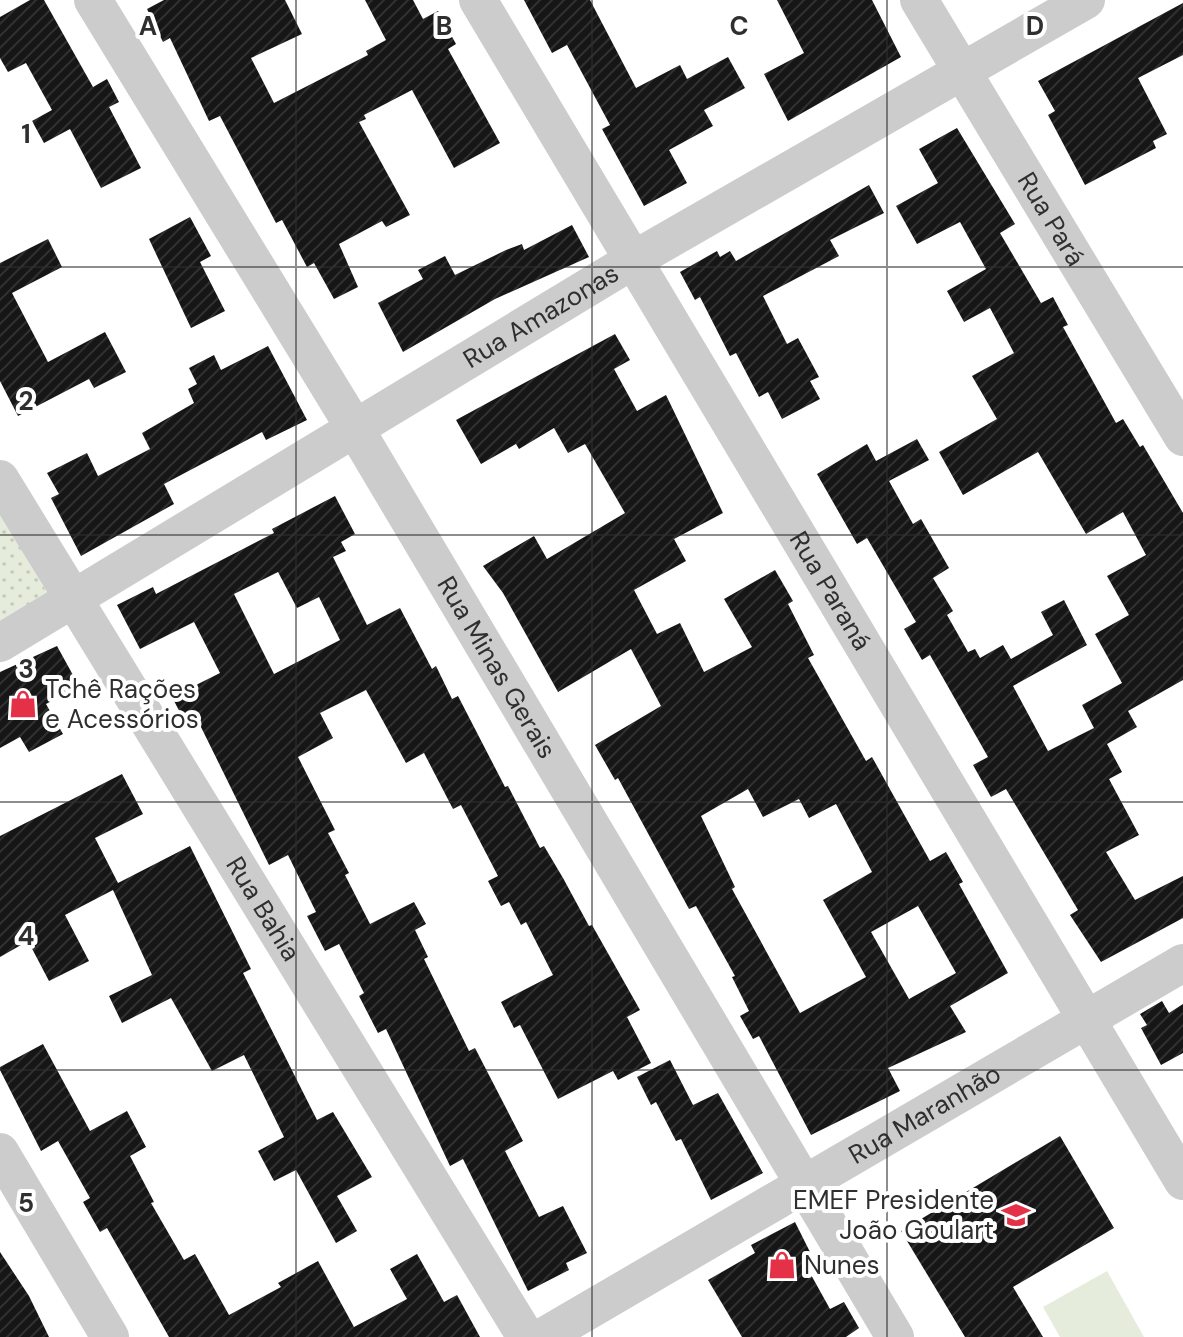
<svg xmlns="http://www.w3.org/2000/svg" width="1183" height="1337" font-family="'DM Sans',sans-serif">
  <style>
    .park { fill: url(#park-dots) }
    .pitch { fill: #e5ecdc }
    .building { fill: url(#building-hatch); fill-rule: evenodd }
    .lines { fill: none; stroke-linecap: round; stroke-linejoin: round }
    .minor { stroke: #ccc; stroke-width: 38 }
    .grid { fill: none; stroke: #2f2f2f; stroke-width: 2; stroke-opacity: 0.55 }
    .labels { text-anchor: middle; stroke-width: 8; stroke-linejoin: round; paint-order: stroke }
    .street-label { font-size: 26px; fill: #2f2f2f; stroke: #fff }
    .poi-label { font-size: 26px; fill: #2f2f2f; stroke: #fff; text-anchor: start }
    .grid-label { font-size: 26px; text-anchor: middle; font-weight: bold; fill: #2f2f2f; stroke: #fff; stroke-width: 8; stroke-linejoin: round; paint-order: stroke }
  </style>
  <defs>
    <pattern id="park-dots" width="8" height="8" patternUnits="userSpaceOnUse" patternTransform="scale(2)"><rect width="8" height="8" fill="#e5ecdc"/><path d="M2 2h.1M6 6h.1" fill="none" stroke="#c5cbbd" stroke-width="1.8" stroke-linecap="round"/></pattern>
    <pattern id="building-hatch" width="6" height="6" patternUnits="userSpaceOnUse" patternTransform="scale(2)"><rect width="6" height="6" fill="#161616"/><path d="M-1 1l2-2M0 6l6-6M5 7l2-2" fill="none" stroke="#303030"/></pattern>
  </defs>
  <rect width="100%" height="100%" fill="#fff"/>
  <!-- park -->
  <path class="park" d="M0 513 48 594 0 623Z"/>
  <!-- pitch -->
  <path class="pitch" d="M1107 1271 1144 1337H1060L1043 1307Z"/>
  <!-- building -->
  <path class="building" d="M30 0H44L93 87 107 79 119 102 109 107 141 168 101 188 70 129 44 143 32 121 52 110 26 63 8 72 0 58V17Z
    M164 0H285L302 34 251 58 274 103 368 55 366 51 386 40 365 0H413L423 19 438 11 456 44 448 49 500 143 454 168 412 90 364 115 366 119 359 122 410 215 386 227 382 221 339 244 358 287 334 299 314 263 307 267 282 220 276 223 220 116 209 121 170 38 163 42 147 9Z
    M524 0H590L636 88 680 65 687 79 728 57 745 88 704 110 713 126 669 150 687 183 644 206 602 129 610 125 567 45 552 53Z
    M777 0H872L901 57 788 121 764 74 804 53Z
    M1183 3V55L1138 78 1167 134 1153 141 1156 148 1085 185 1048 115 1055 111 1038 81Z
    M957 128 1015 224 1000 233 1041 303 1053 297 1068 325 1063 327 1116 423 1123 419 1140 447 1143 445 1183 513V680L1128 711 1137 727 1107 744 1122 772 1109 779 1139 835 1106 852 1135 900 1183 876V918L1101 962 1070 915 1078 910 1006 789 991 797 973 765 988 757 930 655 922 660 904 629 916 622 867 538 857 544 817 474 867 444 876 461 917 439 929 460 889 481 913 524 921 519 949 568 933 578 953 611 947 615 968 652 975 649 980 658 1003 645 1011 659 1053 635 1041 612 1064 600 1087 645 1013 686 1048 751 1094 728 1082 705 1122 683 1095 634 1129 615 1107 576 1146 555 1123 512 1086 534 1038 452 963 495 939 452 997 419 972 376 1014 353 990 308 964 322 947 291 986 269 960 222 917 244 896 206 938 183 919 149Z
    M869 185 884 213 830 240 839 256 763 296 787 344 798 338 819 377 810 381 820 399 782 419 768 392 759 397 736 353 730 356 700 297 695 300 680 272 717 251 720 257 730 251 736 261Z
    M190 217 211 256 200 262 225 311 191 328 149 239Z
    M572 225 589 257 495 299 403 352 378 303 423 279 418 270 445 256 455 275 506 250 522 244 524 250Z
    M48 239 62 267 12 293 48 362 105 332 126 372 94 388 89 379 18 416 0 381V263Z
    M615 334 630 360 614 369 637 411 666 395 723 513 674 539 686 561 634 590 657 634 680 623 704 672 752 647 724 599 775 570 793 601 788 604 814 655 808 658 866 761 872 757 930 861 946 852 963 882 959 884 1008 973 950 1006 966 1032 888 1068 900 1091 811 1135 759 1036 753 1039 740 1016 749 1011 732 977 735 976 696 906 689 909 618 778 615 780 595 745 661 706 631 649 558 692 503 593 483 566 534 536 547 559 625 513 585 444 568 453 554 428 519 449 516 444 481 464 456 420ZM748 789 763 817 799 799 809 818 836 804 872 872 823 900 866 977 800 1013 732 889 735 887 701 816ZM918 906 956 973 909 999 871 932Z
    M268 346 307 420 266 440 262 432 164 484 174 504 81 556 51 498 59 494 47 473 87 453 98 476 150 449 142 433 194 403 188 389 197 384 189 368 214 355 221 370Z
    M335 496 355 534 341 542 346 551 333 557 367 625 400 608 432 669 436 666 452 699 458 696 505 787 508 786 540 848 544 846 563 878 589 926 592 925 640 1010 627 1017 651 1063 618 1080 613 1071 558 1099 520 1025 514 1028 501 1002 553 975 526 922 521 925 509 902 501 906 488 881 498 876 461 805 453 809 424 753 406 763 366 690 320 713 333 738 298 757 335 830 328 833 349 873 345 875 370 924 414 902 426 924 415 930 428 957 424 959 469 1051 475 1048 523 1141 505 1151 539 1217 563 1206 587 1253 566 1263 569 1270 528 1291 463 1159 450 1166 386 1029 378 1033 359 996 364 993 339 944 325 951 307 916 316 912 288 855 269 865 199 723 188 728 172 697 220 673 194 622 140 649 117 605 153 587 156 594 274 533 272 529ZM278 572 297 608 319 597 340 640 274 674 234 594Z
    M57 646 79 686 46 704 63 734 29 752 20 737 0 748V672Z
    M122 774 143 814 95 838 118 883 190 846 251 969 243 973 317 1120 333 1112 372 1177 337 1196 357 1231 336 1243 296 1170 274 1181 258 1151 284 1137 244 1055 212 1071 171 998 122 1023 109 996 152 975 113 890 65 915 89 961 49 981 28 941 0 957V836Z
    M1162 1001 1169 1013 1183 1004V1053L1161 1065 1141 1028 1147 1025 1140 1014Z
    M43 1044 90 1131 127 1111 146 1147 130 1156 154 1202 151 1203 184 1260 195 1254 229 1315 281 1287 278 1283 318 1261 354 1327 407 1299 390 1269 417 1254 444 1302 457 1295 480 1337H169L107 1228 100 1232 83 1202 90 1198 58 1141 41 1151 0 1070V1067Z
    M670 1060 693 1105 718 1093 763 1173 711 1200 681 1139 676 1141 656 1102 651 1105 637 1077Z
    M1060 1136 1114 1228 1013 1287 1043 1337H965L901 1231Z
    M795 1222 814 1260 805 1264 830 1309 844 1302 859 1328 846 1337H742L708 1280 755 1253 751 1245Z
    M0 1252 29 1296 49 1337H0Z"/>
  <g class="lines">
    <!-- minor -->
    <g class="minor">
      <path id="s1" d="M93 0 354 427 895 1337"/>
      <path id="s2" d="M478 0 1183 1181"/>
      <path id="s3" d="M919 0 1183 437"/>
      <path id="s4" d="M0 479 526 1337"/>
      <path id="s5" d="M0 643 635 259 1086 0"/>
      <path d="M0 1152 110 1337"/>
      <path id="s6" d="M543 1337 1183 963"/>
    </g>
  </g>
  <!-- grid -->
  <path class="grid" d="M296 0V1337M592 0V1337M887 0V1337M0 267H1183M0 535H1183M0 802H1183M0 1070H1183"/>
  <!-- icons -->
  <defs>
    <symbol id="shop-bare" viewBox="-9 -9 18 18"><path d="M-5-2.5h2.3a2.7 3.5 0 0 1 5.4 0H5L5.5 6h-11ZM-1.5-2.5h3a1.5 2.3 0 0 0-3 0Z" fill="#e53147" stroke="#fff" stroke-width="2.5" paint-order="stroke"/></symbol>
    <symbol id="school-bare" viewBox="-9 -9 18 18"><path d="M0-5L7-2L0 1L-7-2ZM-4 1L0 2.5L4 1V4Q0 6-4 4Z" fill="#e53147" stroke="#fff" stroke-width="2.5" paint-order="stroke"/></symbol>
  </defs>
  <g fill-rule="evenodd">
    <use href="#shop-bare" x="3" y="684" width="40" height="40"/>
    <use href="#school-bare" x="996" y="1195" width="40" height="40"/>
    <use href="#shop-bare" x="762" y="1245" width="40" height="40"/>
  </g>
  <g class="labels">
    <!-- street labels -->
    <g class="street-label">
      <text dy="9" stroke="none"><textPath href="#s3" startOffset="256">Rua Pará</textPath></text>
      <text dy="9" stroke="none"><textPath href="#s5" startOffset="632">Rua Amazonas</textPath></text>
      <text dy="9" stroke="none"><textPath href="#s2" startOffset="688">Rua Paraná</textPath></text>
      <text dy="9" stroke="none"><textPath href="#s1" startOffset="780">Rua Minas Gerais</textPath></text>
      <text dy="9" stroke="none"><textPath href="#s4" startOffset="504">Rua Bahia</textPath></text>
      <text dy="9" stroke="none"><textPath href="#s6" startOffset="442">Rua Maranhão</textPath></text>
    </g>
    <!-- poi labels -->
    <g class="poi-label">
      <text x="45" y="698">Tchê Rações<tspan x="45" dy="30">e Acessórios</tspan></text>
      <text x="994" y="1209" text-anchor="end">EMEF Presidente<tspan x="994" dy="30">João Goulart</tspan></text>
      <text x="804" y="1274">Nunes</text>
    </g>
  </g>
  <g class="grid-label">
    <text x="148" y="35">A</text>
    <text x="444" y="35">B</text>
    <text x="739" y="35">C</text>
    <text x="1035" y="35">D</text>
    <text x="26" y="143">1</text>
    <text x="26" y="410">2</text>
    <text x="26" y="678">3</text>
    <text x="26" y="945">4</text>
    <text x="26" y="1212">5</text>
  </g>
</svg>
